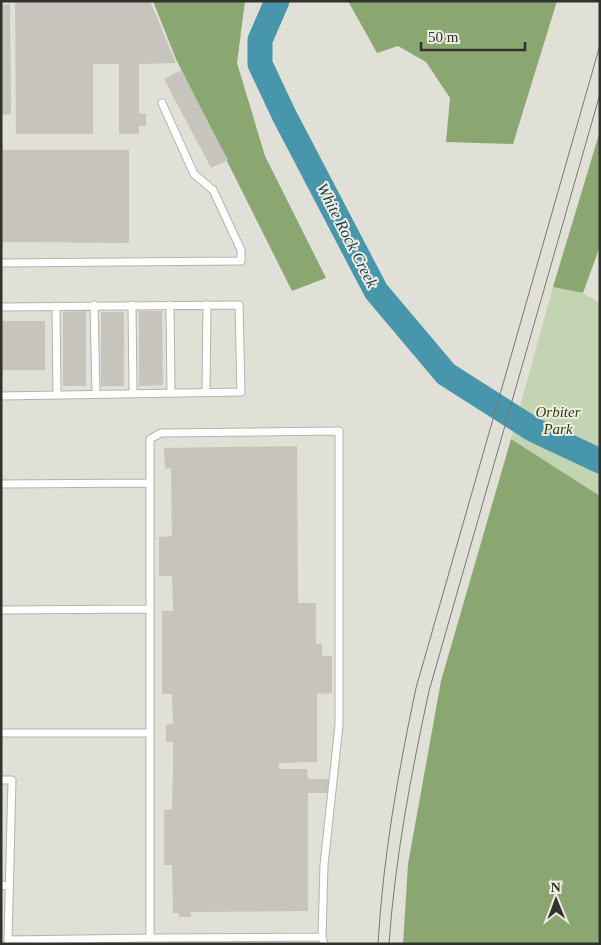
<svg xmlns="http://www.w3.org/2000/svg" width="601" height="945" font-family="Georgia,serif">
  <style>
    .green { fill: #c2d4b2 }
    .forest { fill: #8ba771 }
    .lines { fill: none; stroke-linecap: round; stroke-linejoin: round }
    .stream { stroke: #4896ab; stroke-width: 4.5 }
    .river { stroke: #4896ab; stroke-width: 25 }
    .building { fill: #c6c4bc }
    .service-casing { stroke: #b4b3ab; stroke-width: 9 }
    .service { stroke: #fff; stroke-width: 7 }
    .tram { stroke: #787772; stroke-width: 1 }
    .labels { text-anchor: middle; stroke-width: 4; stroke-linejoin: round; paint-order: stroke }
    .park-label { font-size: 15px; font-style: italic; fill: #284103; stroke: #eeede4 }
    .water-label { font-size: 16px; font-style: italic; fill: #193e48; stroke: #eeede4 }
  </style>
  <rect width="100%" height="100%" fill="#e1e0d7"/>
  <!-- green -->
  <path class="green" d="M553 287 583 293 600 303V496L511 439Z"/>
  <!-- forest -->
  <path class="forest" d="M153 1H245L237 63 265 156 326 278 292 291 176 59Z
    M348 1H557L513 144 446 142 450 98 426 62 398 46 377 53Z
    M600 131V246L583 293 553 287Z
    M511 439 600 496V944H403L408 864 441 681Z"/>
  <g class="lines">
    <!-- stream -->
    <path class="stream" d="M277 2 278 1"/>
    <!-- river -->
    <path class="river" d="M277 1 260 40V64L284 115 376 291 446 374 534 430 600 461"/>
  </g>
  <!-- building -->
  <path class="building" d="M15 1H150L176 63 139 64V113L146 114V126H139V134H119V64H93V134H16Z
    M10 4 11 114 1 115V5Z
    M181 70 228 160 211 168 164 79Z
    M1 150H129V243L1 242Z
    M86 311V386H63V312Z
    M139 311H162L163 385 139 386Z
    M101 312H124V386H101Z
    M1 321H45V370H1Z
    M297 446 298 603H316V644H322V656H332V693L317 694V762L279 763V769H307L308 779H329V793H308V911L191 912V917H179V913H173L172 865H164V810L172 809 173 763V742H166V725L173 724 172 694H162V611H173L172 576H159V537L172 536 171 468 165 469 164 448Z"/>
  <g class="lines">
    <defs>
      <path id="service" d="M1 263 241 261V250L213 190 194 174 162 103
        M94 305 96 394
        M132 305 133 393
        M170 305 171 393
        M56 306 57 395
        M1 307 239 305 241 392 1 396
        M206 392 207 305
        M1 484 150 483
        M1 610 150 609
        M1 733H150
        M1 780H12L8 940
        M1 885 9 886
        M150 938 322 937
        M8 944V940L150 938V439L161 433 339 431V725L324 865 322 937 324 944"/>
    </defs>
    <!-- service casing -->
    <use href="#service" class="service-casing"/>
    <!-- service -->
    <use href="#service" class="service"/>
    <!-- tram -->
    <path class="tram" d="M378 944C383 857 398 773 416 688L600 45
      M389 944C395 858 411 775 429 691L600 94"/>
  </g>
  <g class="labels">
    <!-- park labels -->
    <g class="park-label">
      <text x="558" y="417">Orbiter<tspan x="558" dy="17">Park</tspan></text>
    </g>
    <!-- water labels -->
    <g class="water-label">
      <text transform="translate(348 235) rotate(63)" y="6">White Rock Creek</text>
    </g>
  </g>
  <!-- border -->
  <rect width="601" height="945" fill="none" stroke="#31312e" stroke-width="5"/>
  <!-- north arrow -->
  <g transform="translate(556 900) rotate(359)" stroke="#eeede4" stroke-width="4" paint-order="stroke">
  <path d="M0-4L9 19L0 12L-9 19Z" fill="#31312e"/>
  <text y="-8" font-size="14" font-weight="bold" text-anchor="middle" fill="#31312e">N</text>
  </g>
  <!-- scale -->
  <path d="M421 42v8h104v-8" fill="none" stroke="#31312e" stroke-width="2.5"/>
  <text x="428" y="42" font-size="15" fill="#31312e" stroke="#eeede4" stroke-width="4" paint-order="stroke">50 m</text>
</svg>
